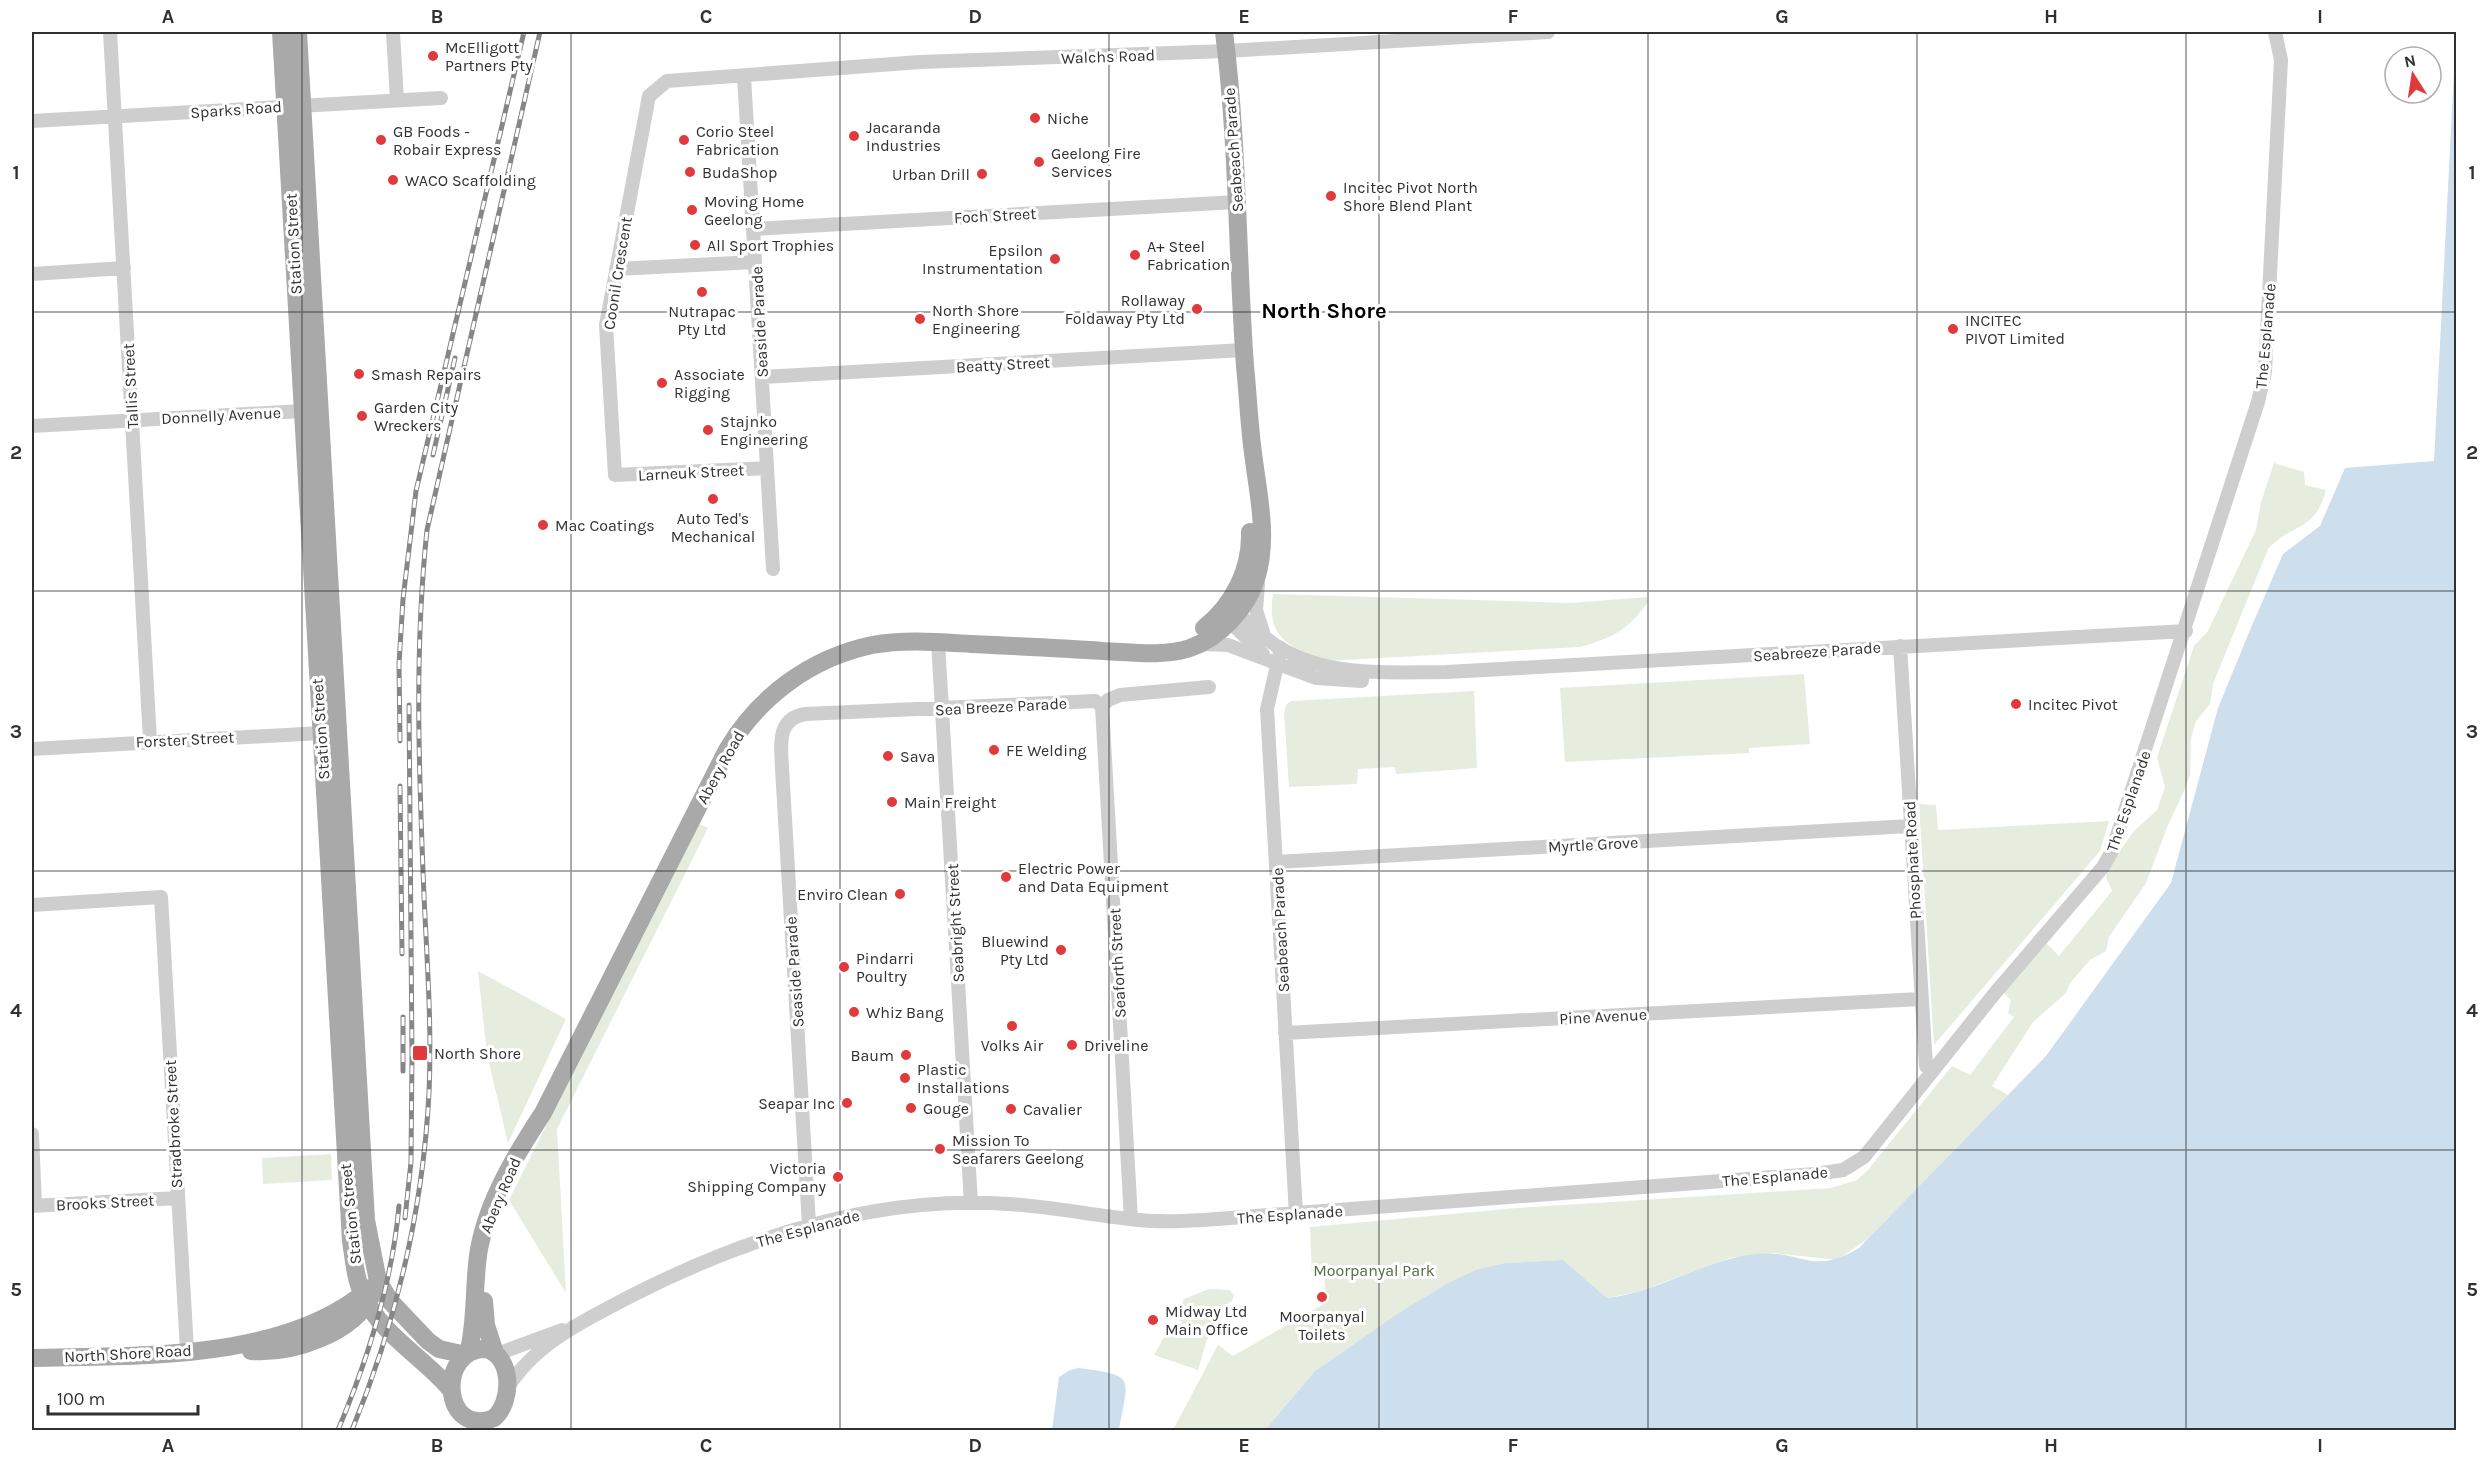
<svg xmlns="http://www.w3.org/2000/svg" width="2488" height="1462" font-family="Karla,sans-serif">
  <style>
    .green { fill: #e6eddf }
    .water { fill: #cddeec }
    .lines { fill: none; stroke-linecap: round; stroke-linejoin: round }
    .minor { stroke: #cecece; stroke-width: 14 }
    .major { stroke: #a9a9a9; stroke-width: 18 }
    .rail-casing { stroke: #868686; stroke-width: 5 }
    .rail { stroke: #fff; stroke-width: 3; stroke-dasharray: 9; stroke-linecap: butt }
    .grid { fill: none; stroke: #313131; stroke-width: 1.5; stroke-opacity: 0.55 }
    .poi-dot { fill: #e03a3c; stroke: #fff; stroke-width: 2 }
    .labels { text-anchor: middle; stroke-width: 6; stroke-linejoin: round; paint-order: stroke }
    .poi-label { font-size: 16px; fill: #313131; stroke: #fff; text-anchor: start }
    .street-label { font-size: 16px; fill: #313131; stroke: #fff }
    .park-label { font-size: 16px; fill: #516b3f; stroke: #fff }
    .district-label { font-size: 22px; font-weight: bold; fill: #000; stroke: #fff }
    .neatline { fill: none; stroke: #313131; stroke-width: 2 }
    .grid-label { font-size: 20px; text-anchor: middle; font-weight: bold; fill: #313131 }
  </style>
  <rect width="100%" height="100%" fill="#fff"/>
  <!-- green -->
  <path class="green" d="M2274 463 2304 472 2305 485 2326 490C2315 533 2291 523 2268 549L2213 684 2210 704 2196 721 2191 738 2190 775 2184 791 2168 825 2146 883 2109 937 2106 951 2090 960 2070 983 2066 993 2033 1022 1992 1086 2008 1095 1869 1238 1837 1260 1774 1253 1730 1258 1637 1292 1607 1298 1563 1260 1506 1263 1448 1283 1400 1312 1315 1371 1265 1430H1173L1218 1345 1233 1356 1327 1302 1324 1277 1312 1276 1310 1227 1517 1208 1831 1188 1857 1180 1867 1171 1952 1066 1970 1075 2014 1017 2008 1013 2011 1000 2003 992 2045 942 2059 956 2112 891 2106 877 2108 868 2133 832 2157 810 2165 787 2157 757 2194 646 2208 631 2256 530 2261 502Z
    M1273 594 1572 603 1647 597 1648 602C1627 631 1614 637 1580 647L1325 661C1290 646 1266 640 1273 594Z
    M1804 674 1810 744 1749 748V753L1565 762 1560 688Z
    M1474 691 1477 768 1396 774 1395 767 1358 769 1357 784 1289 787 1284 713 1286 705 1291 701Z
    M1919 804 1936 805 1938 830 2109 821 2100 851 1934 1045Z
    M697 823 708 828 557 1129 566 1293 509 1200Z
    M478 971 566 1019 508 1143 487 1054Z
    M331 1154 332 1180 263 1184 262 1158Z
    M1209 1289 1229 1290 1234 1295 1232 1301 1224 1306 1218 1334 1207 1339 1198 1370 1154 1355 1168 1330 1176 1333 1182 1322 1175 1318 1184 1299Z"/>
  <!-- water -->
  <path class="water" d="M2456 32V1430H1265L1315 1371 1400 1312 1448 1283 1476 1270 1506 1263 1563 1260 1607 1298C1660 1292 1705 1259 1757 1254 1803 1249 1810 1277 1859 1248L2046 1056 2171 883 2218 708 2250 630 2283 554 2320 526 2345 468 2434 461Z
    M1079 1368C1137 1376 1128 1376 1119 1430H1052L1059 1377 1070 1370Z"/>
  <g class="lines">
    <!-- minor -->
    <path class="minor" d="M110 32 150 740
      M393 32 397 100
      M744 76 773 569
      M32 121 441 98
      M753 229 1237 202
      M616 269 755 262
      M32 274 124 268
      M762 377 1244 350
      M32 426 302 411
      M767 468 615 475 606 325 649 96 667 81 920 62 1227 51 1548 32
      M1258 584 1256 610 1263 632
      M1237 614C1252 624 1264 639 1280 648 1332 678 1389 672 1447 672L2186 631
      M1229 621 1263 654
      M938 642 971 1203
      M1201 644 1228 645 1316 678 1362 681
      M1900 646 1926 1066 1932 1072
      M1281 648 1267 709 1296 1214
      M1102 706 1131 1219
      M32 749 321 733
      M1276 862 1910 826
      M32 905 161 897 187 1350
      M1285 1033 1920 999
      M32 1134 35 1206
      M32 1206 178 1198
      M809 1225 782 768C781 746 776 719 805 714L1095 701 1102 706 1108 700 1120 695 1209 687
      M497 1354 562 1330
      M507 1389C534 1343 587 1319 633 1295 749 1236 877 1195 1008 1204 1049 1206 1090 1215 1130 1219 1159 1223 1188 1221 1217 1219L1815 1174 1843 1170 1864 1157 1995 993 2103 867 2112 851 2258 402 2265 372 2281 60 2275 32"/>
    <!-- major -->
    <path class="major" d="M281 32 351 1241C354 1259 355 1279 363 1295 381 1335 425 1358 451 1390
      M298 32 366 1220 378 1281 390 1301 428 1341 439 1349 466 1355
      M1204 628C1234 604 1251 569 1250 532
      M484 1301 486 1325 495 1353
      M486 1349C513 1356 513 1402 494 1418 442 1439 436 1348 486 1349Z
      M251 1351C292 1354 353 1334 372 1295
      M468 1354C477 1320 473 1284 479 1249 488 1200 516 1154 543 1113L727 750C759 696 811 658 872 645 905 639 938 642 971 644 1015 646 1059 648 1103 651 1131 652 1163 657 1190 648 1219 638 1247 609 1256 579 1269 539 1258 494 1253 453 1249 424 1248 395 1245 366 1237 255 1238 142 1224 32
      M32 1358C138 1355 285 1362 370 1288"/>
    <defs>
      <path id="rail" d="M433 455 455 358
        M400 741 399 664 403 599 416 491 524 32
        M400 786 402 954
        M403 1017V1071
        M405 1218 411 1162 412 1055 409 705
        M338 1430C368 1359 392 1283 399 1206
        M352 1430C396 1323 423 1209 429 1093 432 1027 427 961 424 896 419 773 414 652 427 530L540 32"/>
    </defs>
    <!-- rail casing -->
    <use href="#rail" class="rail-casing"/>
    <!-- rail -->
    <use href="#rail" class="rail"/>
  </g>
  <!-- grid -->
  <path class="grid" d="M302 32V1430M571 32V1430M840 32V1430M1109 32V1430M1379 32V1430M1648 32V1430M1917 32V1430M2186 32V1430M32 312H2456M32 591H2456M32 871H2456M32 1150H2456"/>
  <!-- markers -->
  <g class="poi-dot">
    <circle cx="433" cy="56" r="6"/>
    <circle cx="1035" cy="118" r="6"/>
    <circle cx="854" cy="136" r="6"/>
    <circle cx="381" cy="140" r="6"/>
    <circle cx="684" cy="140" r="6"/>
    <circle cx="1039" cy="162" r="6"/>
    <circle cx="690" cy="172" r="6"/>
    <circle cx="982" cy="174" r="6"/>
    <circle cx="393" cy="180" r="6"/>
    <circle cx="1331" cy="196" r="6"/>
    <circle cx="692" cy="210" r="6"/>
    <circle cx="695" cy="245" r="6"/>
    <circle cx="1135" cy="255" r="6"/>
    <circle cx="1055" cy="259" r="6"/>
    <circle cx="702" cy="292" r="6"/>
    <circle cx="1197" cy="309" r="6"/>
    <circle cx="920" cy="319" r="6"/>
    <circle cx="1953" cy="329" r="6"/>
    <circle cx="359" cy="374" r="6"/>
    <circle cx="662" cy="383" r="6"/>
    <circle cx="362" cy="416" r="6"/>
    <circle cx="708" cy="430" r="6"/>
    <circle cx="713" cy="499" r="6"/>
    <circle cx="543" cy="525" r="6"/>
    <circle cx="2016" cy="704" r="6"/>
    <circle cx="994" cy="750" r="6"/>
    <circle cx="888" cy="756" r="6"/>
    <circle cx="892" cy="802" r="6"/>
    <circle cx="1006" cy="877" r="6"/>
    <circle cx="900" cy="894" r="6"/>
    <circle cx="1061" cy="950" r="6"/>
    <circle cx="844" cy="967" r="6"/>
    <circle cx="854" cy="1012" r="6"/>
    <circle cx="1012" cy="1026" r="6"/>
    <circle cx="1072" cy="1045" r="6"/>
    <rect x="412" y="1045" width="16" height="16" rx="3"/>
    <circle cx="906" cy="1055" r="6"/>
    <circle cx="905" cy="1078" r="6"/>
    <circle cx="847" cy="1103" r="6"/>
    <circle cx="911" cy="1108" r="6"/>
    <circle cx="1011" cy="1109" r="6"/>
    <circle cx="940" cy="1149" r="6"/>
    <circle cx="838" cy="1177" r="6"/>
    <circle cx="1322" cy="1297" r="6"/>
    <circle cx="1153" cy="1320" r="6"/>
  </g>
  <g class="labels">
    <!-- poi labels -->
    <g class="poi-label">
      <text x="445" y="53">McElligott<tspan x="445" dy="18">Partners Pty</tspan></text>
      <text x="1047" y="124">Niche</text>
      <text x="866" y="133">Jacaranda<tspan x="866" dy="18">Industries</tspan></text>
      <text x="393" y="137">GB Foods -<tspan x="393" dy="18">Robair Express</tspan></text>
      <text x="696" y="137">Corio Steel<tspan x="696" dy="18">Fabrication</tspan></text>
      <text x="1051" y="159">Geelong Fire<tspan x="1051" dy="18">Services</tspan></text>
      <text x="702" y="178">BudaShop</text>
      <text x="970" y="180" text-anchor="end">Urban Drill</text>
      <text x="405" y="186">WACO Scaffolding</text>
      <text x="1343" y="193">Incitec Pivot North<tspan x="1343" dy="18">Shore Blend Plant</tspan></text>
      <text x="704" y="207">Moving Home<tspan x="704" dy="18">Geelong</tspan></text>
      <text x="707" y="251">All Sport Trophies</text>
      <text x="1147" y="252">A+ Steel<tspan x="1147" dy="18">Fabrication</tspan></text>
      <text x="1043" y="256" text-anchor="end">Epsilon<tspan x="1043" dy="18">Instrumentation</tspan></text>
      <text x="1185" y="306" text-anchor="end">Rollaway<tspan x="1185" dy="18">Foldaway Pty Ltd</tspan></text>
      <text x="932" y="316">North Shore<tspan x="932" dy="18">Engineering</tspan></text>
      <text x="702" y="317" text-anchor="middle">Nutrapac<tspan x="702" dy="18">Pty Ltd</tspan></text>
      <text x="1965" y="326">INCITEC<tspan x="1965" dy="18">PIVOT Limited</tspan></text>
      <text x="371" y="380">Smash Repairs</text>
      <text x="674" y="380">Associate<tspan x="674" dy="18">Rigging</tspan></text>
      <text x="374" y="413">Garden City<tspan x="374" dy="18">Wreckers</tspan></text>
      <text x="720" y="427">Stajnko<tspan x="720" dy="18">Engineering</tspan></text>
      <text x="713" y="524" text-anchor="middle">Auto Ted's<tspan x="713" dy="18">Mechanical</tspan></text>
      <text x="555" y="531">Mac Coatings</text>
      <text x="2028" y="710">Incitec Pivot</text>
      <text x="1006" y="756">FE Welding</text>
      <text x="900" y="762">Sava</text>
      <text x="904" y="808">Main Freight</text>
      <text x="1018" y="874">Electric Power<tspan x="1018" dy="18">and Data Equipment</tspan></text>
      <text x="888" y="900" text-anchor="end">Enviro Clean</text>
      <text x="1049" y="947" text-anchor="end">Bluewind<tspan x="1049" dy="18">Pty Ltd</tspan></text>
      <text x="856" y="964">Pindarri<tspan x="856" dy="18">Poultry</tspan></text>
      <text x="866" y="1018">Whiz Bang</text>
      <text x="1012" y="1051" text-anchor="middle">Volks Air</text>
      <text x="1084" y="1051">Driveline</text>
      <text x="434" y="1059">North Shore</text>
      <text x="894" y="1061" text-anchor="end">Baum</text>
      <text x="917" y="1075">Plastic<tspan x="917" dy="18">Installations</tspan></text>
      <text x="835" y="1109" text-anchor="end">Seapar Inc</text>
      <text x="923" y="1114">Gouge</text>
      <text x="1023" y="1115">Cavalier</text>
      <text x="952" y="1146">Mission To<tspan x="952" dy="18">Seafarers Geelong</tspan></text>
      <text x="826" y="1174" text-anchor="end">Victoria<tspan x="826" dy="18">Shipping Company</tspan></text>
      <text x="1165" y="1317">Midway Ltd<tspan x="1165" dy="18">Main Office</tspan></text>
      <text x="1322" y="1322" text-anchor="middle">Moorpanyal<tspan x="1322" dy="18">Toilets</tspan></text>
    </g>
    <!-- street labels -->
    <g class="street-label">
      <text transform="translate(1108 56) rotate(-2)" y="6">Walchs Road</text>
      <text transform="translate(236 109) rotate(-4)" y="6">Sparks Road</text>
      <text transform="translate(1233 150) rotate(-94)" y="6">Seabeach Parade</text>
      <text transform="translate(995 215) rotate(-3)" y="6">Foch Street</text>
      <text transform="translate(293 244) rotate(-93)" y="6">Station Street</text>
      <text transform="translate(617 273) rotate(-81)" y="6">Coonil Crescent</text>
      <text transform="translate(759 322) rotate(-93)" y="6">Seaside Parade</text>
      <text transform="translate(2265 336) rotate(-85)" y="6">The Esplanade</text>
      <text transform="translate(1003 364) rotate(-3)" y="6">Beatty Street</text>
      <text transform="translate(130 386) rotate(-93)" y="6">Tallis Street</text>
      <text transform="translate(221 415) rotate(-3)" y="6">Donnelly Avenue</text>
      <text transform="translate(691 472) rotate(-3)" y="6">Larneuk Street</text>
      <text transform="translate(1817 651) rotate(-4)" y="6">Seabreeze Parade</text>
      <text transform="translate(1001 706) rotate(-3)" y="6">Sea Breeze Parade</text>
      <text transform="translate(320 729) rotate(-94)" y="6">Station Street</text>
      <text transform="translate(185 739) rotate(-3)" y="6">Forster Street</text>
      <text transform="translate(720 767) rotate(-61)" y="6">Abery Road</text>
      <text transform="translate(2128 801) rotate(-71)" y="6">The Esplanade</text>
      <text transform="translate(1593 844) rotate(-3)" y="6">Myrtle Grove</text>
      <text transform="translate(1912 860) rotate(-93)" y="6">Phosphate Road</text>
      <text transform="translate(955 923) rotate(-93)" y="6">Seabright Street</text>
      <text transform="translate(1280 930) rotate(-93)" y="6">Seabeach Parade</text>
      <text transform="translate(1117 963) rotate(-93)" y="6">Seaforth Street</text>
      <text transform="translate(794 972) rotate(-94)" y="6">Seaside Parade</text>
      <text transform="translate(1603 1016) rotate(-3)" y="6">Pine Avenue</text>
      <text transform="translate(173 1124) rotate(-93)" y="6">Stradbroke Street</text>
      <text transform="translate(1775 1176) rotate(-5)" y="6">The Esplanade</text>
      <text transform="translate(500 1195) rotate(-67)" y="6">Abery Road</text>
      <text transform="translate(105 1202) rotate(-3)" y="6">Brooks Street</text>
      <text transform="translate(350 1214) rotate(-96)" y="6">Station Street</text>
      <text transform="translate(1290 1214) rotate(-4)" y="6">The Esplanade</text>
      <text transform="translate(808 1228) rotate(-15)" y="6">The Esplanade</text>
      <text transform="translate(128 1353) rotate(-3)" y="6">North Shore Road</text>
    </g>
    <!-- park labels -->
    <g class="park-label">
      <text x="1374" y="1276">Moorpanyal Park</text>
    </g>
    <!-- district labels -->
    <g class="district-label">
      <text x="1324" y="318">North Shore</text>
    </g>
  </g>
  <!-- border -->
  <rect width="2488" height="1462" fill="none" stroke="#ffffff" stroke-width="66"/>
  <!-- north arrow -->
  <g transform="translate(2413 75) rotate(348)"><circle r="28" fill="#ffffff" stroke="#adadad" stroke-width="1.5"/>
  <path d="M0-4.5L10 22L0 15L-10 22Z" fill="#e03a3c"/>
  <text y="-9" font-size="16" font-weight="bold" text-anchor="middle" fill="#313131">N</text>
  </g>
  <!-- scale -->
  <path d="M48 1405v9h150v-9" fill="none" stroke="#313131" stroke-width="3"/>
  <text x="57" y="1405" font-size="18" fill="#313131" stroke="#ffffff" stroke-width="4.5" paint-order="stroke">100 m</text>
  <rect x="33" y="33" width="2422" height="1396" class="neatline"/>
  <g class="grid-label">
    <text x="168" y="23">A</text>
    <text x="437" y="23">B</text>
    <text x="706" y="23">C</text>
    <text x="975" y="23">D</text>
    <text x="1244" y="23">E</text>
    <text x="1513" y="23">F</text>
    <text x="1782" y="23">G</text>
    <text x="2051" y="23">H</text>
    <text x="2320" y="23">I</text>
    <text x="16" y="179">1</text>
    <text x="2472" y="179">1</text>
    <text x="16" y="459">2</text>
    <text x="2472" y="459">2</text>
    <text x="16" y="738">3</text>
    <text x="2472" y="738">3</text>
    <text x="16" y="1017">4</text>
    <text x="2472" y="1017">4</text>
    <text x="16" y="1296">5</text>
    <text x="2472" y="1296">5</text>
    <text x="168" y="1452">A</text>
    <text x="437" y="1452">B</text>
    <text x="706" y="1452">C</text>
    <text x="975" y="1452">D</text>
    <text x="1244" y="1452">E</text>
    <text x="1513" y="1452">F</text>
    <text x="1782" y="1452">G</text>
    <text x="2051" y="1452">H</text>
    <text x="2320" y="1452">I</text>
  </g>
</svg>
